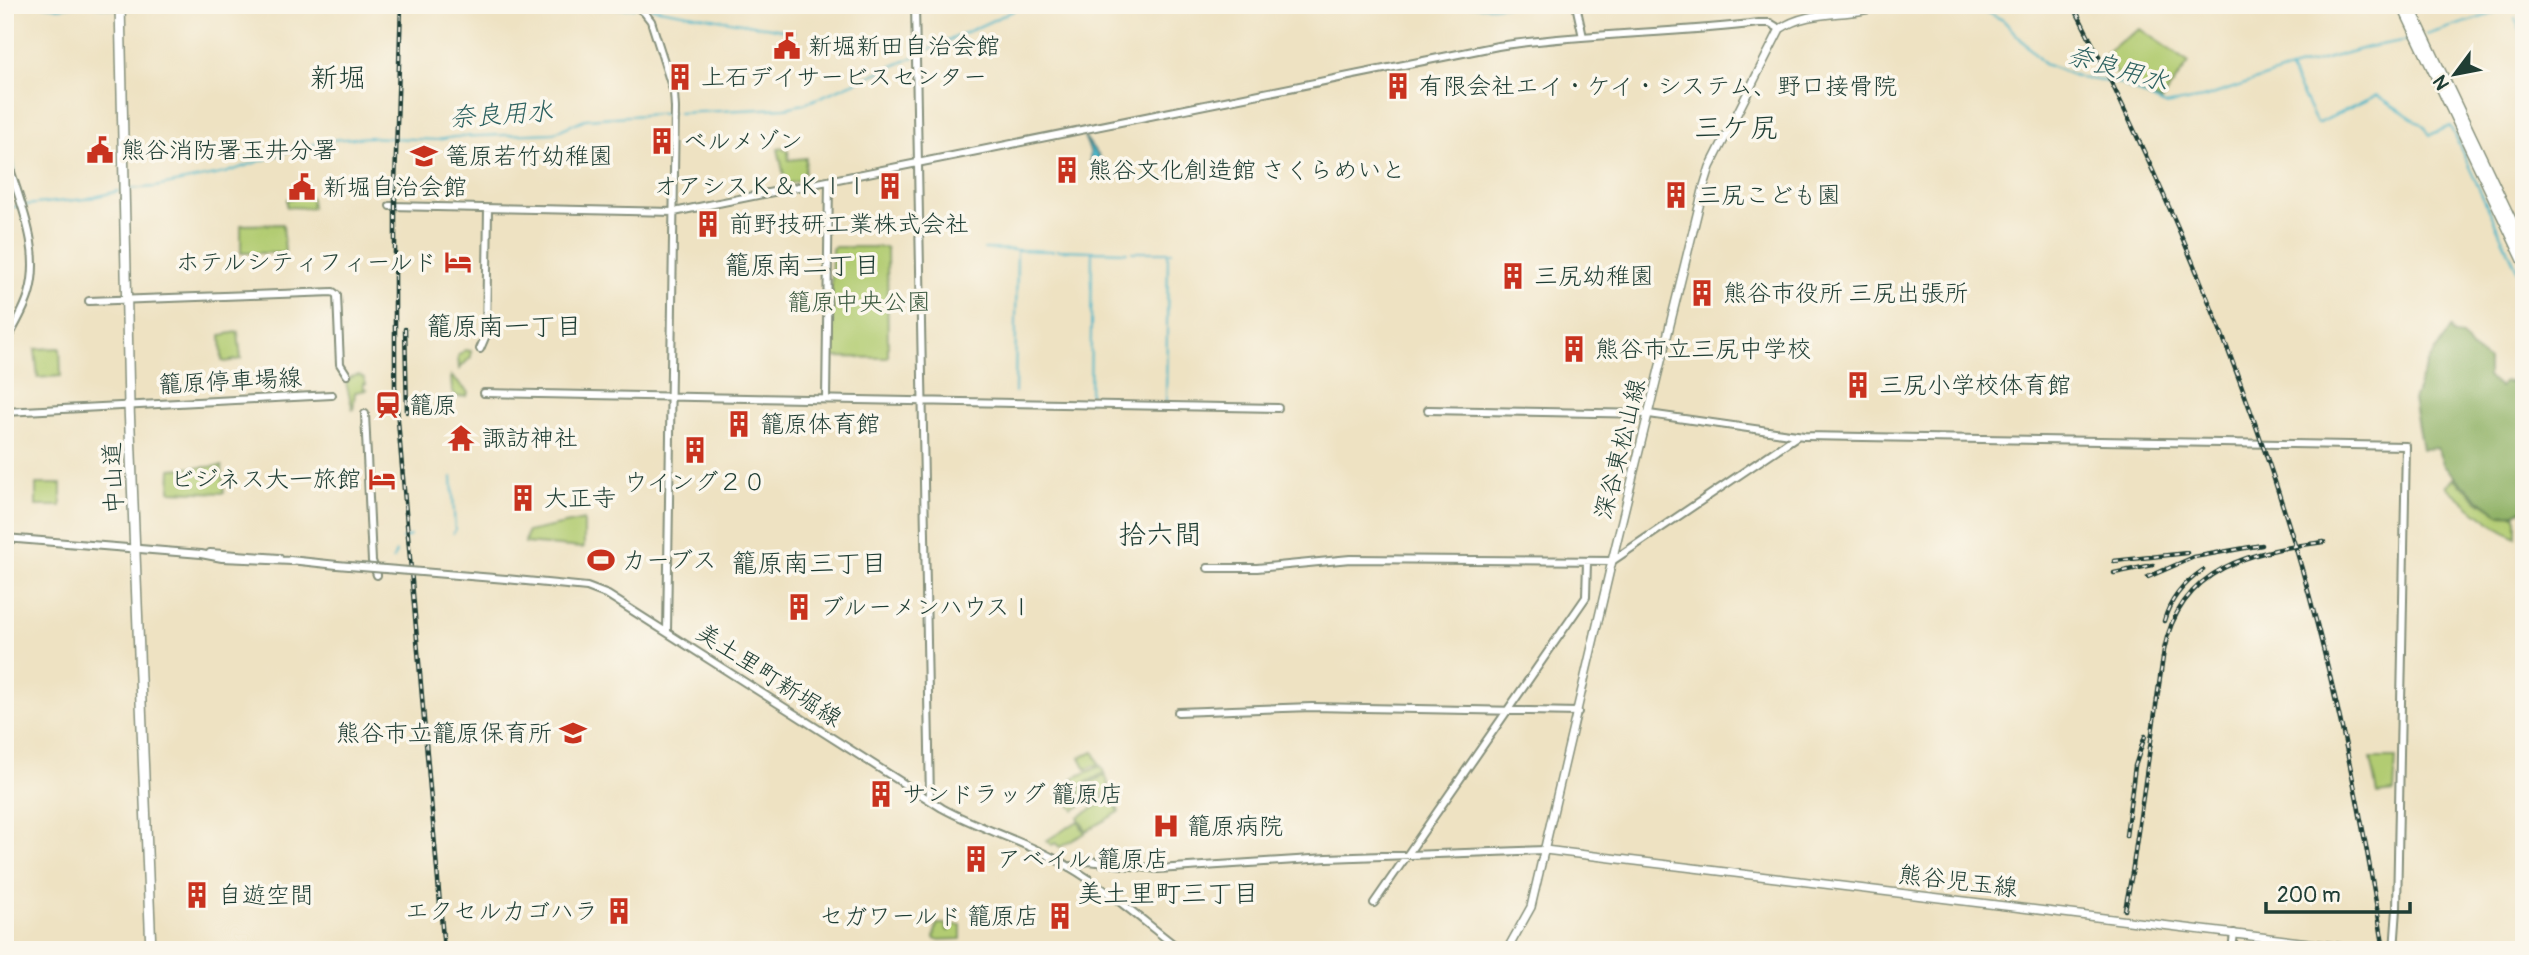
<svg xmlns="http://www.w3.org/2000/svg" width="2529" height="955" font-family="Pangolin,'Klee One',sans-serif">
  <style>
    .green { fill: #b2cc72; stroke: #688453; stroke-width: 2 }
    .forest { fill: #8db064; stroke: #56764c; stroke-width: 2 }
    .water { fill: #4bb5c8; stroke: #35797e; stroke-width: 2 }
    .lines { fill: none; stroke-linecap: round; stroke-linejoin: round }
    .stream { stroke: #4bb5c8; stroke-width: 2 }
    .secondary-casing { stroke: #86907b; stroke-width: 10 }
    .primary-casing { stroke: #86907b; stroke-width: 10 }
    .highway-casing { stroke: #86907b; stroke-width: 12 }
    .secondary { stroke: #fff; stroke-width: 6 }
    .primary { stroke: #fff; stroke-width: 7 }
    .highway { stroke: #fff; stroke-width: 9 }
    .rail-casing { stroke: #1f3d34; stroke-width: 4.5 }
    .rail { stroke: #fbf7ec; stroke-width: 2; stroke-dasharray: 5; stroke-linecap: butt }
    .secondary-bridge-casing { stroke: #86907b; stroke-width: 10; stroke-linecap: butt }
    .secondary-bridge { stroke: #fff; stroke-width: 6 }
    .labels { text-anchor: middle; stroke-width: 7; stroke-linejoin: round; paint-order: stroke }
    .poi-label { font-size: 24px; fill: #1f3d34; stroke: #fbf7ec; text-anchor: start }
    .park-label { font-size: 24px; fill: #3c5a40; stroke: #fbf7ec }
    .street-label { font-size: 24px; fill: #1f3d34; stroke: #fbf7ec }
    .water-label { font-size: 26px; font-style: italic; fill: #2c6160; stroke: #fbf7ec }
    .neighbourhood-label { font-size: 26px; fill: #1f3d34; stroke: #fbf7ec }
    .quarter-label { font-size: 28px; fill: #1f3d34; stroke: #fbf7ec }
  </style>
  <rect width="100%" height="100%" fill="#fbf7ec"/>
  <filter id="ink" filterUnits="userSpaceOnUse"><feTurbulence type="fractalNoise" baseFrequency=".0143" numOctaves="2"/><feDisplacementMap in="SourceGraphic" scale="14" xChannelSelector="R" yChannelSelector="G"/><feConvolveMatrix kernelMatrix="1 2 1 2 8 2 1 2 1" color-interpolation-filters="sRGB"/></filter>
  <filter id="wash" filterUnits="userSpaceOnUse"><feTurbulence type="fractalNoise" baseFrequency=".00686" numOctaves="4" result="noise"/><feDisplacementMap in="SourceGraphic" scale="28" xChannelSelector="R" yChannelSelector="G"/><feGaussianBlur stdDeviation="1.57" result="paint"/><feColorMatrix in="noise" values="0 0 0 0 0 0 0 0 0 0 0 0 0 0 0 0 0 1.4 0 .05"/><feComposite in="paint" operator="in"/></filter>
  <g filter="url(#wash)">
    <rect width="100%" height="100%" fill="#eee2c2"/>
    <!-- green -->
    <path class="green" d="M2140 29 2189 63 2161 101 2119 80 2106 55 2115 45Z
      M784 148V150H788L789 160 806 158 804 180 786 184 778 149Z
      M311 197 312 208 287 207V199Z
      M283 224 285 252 283 253H241V225Z
      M834 247H885L887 249 888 356 886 358 832 357 830 355 832 249Z
      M238 332 241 359 225 362 222 360 221 335Z
      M60 348 61 376 38 378 35 349Z
      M465 350 471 351V357L459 369 458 356Z
      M359 375 364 378 366 384H363L364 389 367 390 355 392 353 410 346 383 351 377Z
      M451 376 468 392 467 396 457 397 452 391Z
      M222 466 224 493 170 491 171 469Z
      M2454 478 2475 498 2499 514 2516 515V537C2488 524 2469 506 2446 486Z
      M36 484H61V506H36Z
      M584 520V547L582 548 525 543 527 532Z
      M1094 752 1099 764 1086 769 1080 757Z
      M2396 758 2394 792 2378 794 2371 758Z
      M1101 766 1104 773 1078 787 1073 778Z
      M1105 775 1111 790 1087 803 1078 789Z
      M1077 789 1085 803 1074 810 1064 797Z
      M1111 794 1119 812 1086 831 1078 817 1101 804 1099 800Z
      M1078 821 1085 833 1060 847 1055 843 1052 845 1046 841Z
      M937 924H946L947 930 949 931 951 925H961V939L936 940 934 938Z"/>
    <!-- forest -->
    <path class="forest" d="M2451 328 2454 335 2462 336 2471 348 2488 360V377L2500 387 2505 381 2509 383 2520 372 2524 375V509L2515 513 2499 514 2476 497 2444 466 2437 448 2422 449 2413 400 2427 364Z"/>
    <!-- water -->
    <path class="water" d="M1084 136 1109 170H1106L1099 163 1090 162V151Z"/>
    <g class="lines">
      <!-- stream -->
      <path class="stream" d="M43 5 60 8 77 5
        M91 5 117 9
        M586 5 587 9 635 8
        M1455 5 1491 7 1508 5
        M1954 5 1963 10 1986 12 2003 20 2044 64 2081 78 2118 83 2165 105 2203 98 2290 69 2368 47 2414 39
        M641 6 795 32
        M122 9H146L151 5
        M2515 19 2524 38
        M2426 35 2520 5
        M919 54 1026 5
        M2290 70 2317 124 2377 95 2424 126 2430 135 2450 126 2524 285
        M678 113 785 108 804 104 914 57
        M5 127 14 171
        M128 189 155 187 225 173 295 149 331 140 368 137 437 140 454 137 553 133 585 119 672 113
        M25 205 86 199 119 191
        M5 208 19 206
        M984 249 1053 251
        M1057 250 1127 252
        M1132 252H1172
        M1015 392 1017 250
        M1090 402 1092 251
        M1166 403 1168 252
        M452 477 455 531 453 533
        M402 539 410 536
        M393 559 396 552"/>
    </g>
  </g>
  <g filter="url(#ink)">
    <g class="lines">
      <defs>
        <path id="secondary" d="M634 5 644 12 651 21 674 93 675 108 667 632
          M915 5 930 800
          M1576 5 1583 37
          M5 152C17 197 43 247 29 294 24 311 14 327 5 343
          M390 206 674 212 1498 46C1584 33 1672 34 1759 23H1770L1780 29
          M89 301 333 292 337 295 340 364 347 375
          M480 349 486 335 488 209
          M484 393 1278 408
          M826 399 829 181
          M1428 410 1649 414 1804 436 2406 446 2397 909 2394 950
          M5 412 332 395
          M365 414 372 561 377 575
          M5 538 201 554 222 558 292 561
          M210 553 279 558
          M290 560 337 565
          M1208 568H1257L1350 559 1612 561 1797 436
          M506 579 587 587 608 595 942 808C978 828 1018 839 1055 859 1100 882 1140 919 1181 950
          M1178 712 1312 707 1578 712
          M1069 867 1088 861 1158 869 1327 858 1545 850
          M1374 903 1586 597 1587 562
          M2232 950 2234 933"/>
        <path id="primary" d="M1545 850 2367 950
          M1507 950 1531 907 1612 561 1704 186 1710 167 1780 29C1810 8 1849 18 1882 5"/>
        <path id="highway" d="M120 5 129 405 151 950
          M2402 5 2524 262
          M2409 5 2524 247"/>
      </defs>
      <!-- secondary casing -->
      <use href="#secondary" class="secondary-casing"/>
      <!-- primary casing -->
      <use href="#primary" class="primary-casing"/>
      <!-- highway casing -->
      <use href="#highway" class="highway-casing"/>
      <!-- secondary -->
      <use href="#secondary" class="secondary"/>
      <!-- primary -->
      <use href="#primary" class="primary"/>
      <!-- highway -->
      <use href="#highway" class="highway"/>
      <defs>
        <path id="rail" d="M401 5 395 184V386L444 950
          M2073 5C2161 178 2238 356 2294 542 2334 676 2362 813 2384 950
          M405 329 407 412
          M2114 561 2187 553
          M2114 573 2153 565
          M2148 577 2194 557 2262 545
          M2164 621C2170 599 2184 583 2203 570
          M2126 836 2135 766 2145 736
          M2125 910 2132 873 2164 650C2180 567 2252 551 2324 542"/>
      </defs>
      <!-- rail casing -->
      <use href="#rail" class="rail-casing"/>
      <!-- rail -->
      <use href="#rail" class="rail"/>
      <defs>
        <path id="secondary-bridge" d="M337 565 506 579"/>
      </defs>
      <!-- secondary-bridge casing -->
      <use href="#secondary-bridge" class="secondary-bridge-casing"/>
      <!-- secondary-bridge -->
      <use href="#secondary-bridge" class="secondary-bridge"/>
    </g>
  </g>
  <!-- icons -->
  <defs>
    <symbol id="civic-bare" viewBox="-9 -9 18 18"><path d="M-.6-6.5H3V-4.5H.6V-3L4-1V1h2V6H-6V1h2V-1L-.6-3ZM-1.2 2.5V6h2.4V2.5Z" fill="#c8321e" stroke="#fbf7ec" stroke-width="2.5" paint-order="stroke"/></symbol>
    <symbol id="building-bare" viewBox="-9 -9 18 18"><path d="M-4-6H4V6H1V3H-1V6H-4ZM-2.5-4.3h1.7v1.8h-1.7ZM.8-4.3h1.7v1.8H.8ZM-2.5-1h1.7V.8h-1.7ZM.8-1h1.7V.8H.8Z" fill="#c8321e" stroke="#fbf7ec" stroke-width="2.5" paint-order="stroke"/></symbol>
    <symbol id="school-bare" viewBox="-9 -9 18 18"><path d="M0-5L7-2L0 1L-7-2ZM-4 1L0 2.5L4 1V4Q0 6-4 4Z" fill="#c8321e" stroke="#fbf7ec" stroke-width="2.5" paint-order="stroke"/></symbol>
    <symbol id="hotel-bare" viewBox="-9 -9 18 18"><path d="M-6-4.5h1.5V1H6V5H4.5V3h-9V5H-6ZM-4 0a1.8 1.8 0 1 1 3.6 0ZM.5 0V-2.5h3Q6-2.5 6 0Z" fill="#c8321e" stroke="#fbf7ec" stroke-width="2.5" paint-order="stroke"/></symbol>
    <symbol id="station-bare" viewBox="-9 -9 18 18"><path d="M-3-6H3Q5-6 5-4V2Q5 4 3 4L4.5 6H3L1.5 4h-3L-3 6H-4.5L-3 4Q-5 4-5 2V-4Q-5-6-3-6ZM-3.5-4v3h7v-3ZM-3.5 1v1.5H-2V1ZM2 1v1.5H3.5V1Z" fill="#c8321e" stroke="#fbf7ec" stroke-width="2.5" paint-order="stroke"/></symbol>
    <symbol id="temple-bare" viewBox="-9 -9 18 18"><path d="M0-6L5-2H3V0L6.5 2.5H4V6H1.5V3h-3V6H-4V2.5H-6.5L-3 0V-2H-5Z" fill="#c8321e" stroke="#fbf7ec" stroke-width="2.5" paint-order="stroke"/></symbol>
    <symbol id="stadium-bare" viewBox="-9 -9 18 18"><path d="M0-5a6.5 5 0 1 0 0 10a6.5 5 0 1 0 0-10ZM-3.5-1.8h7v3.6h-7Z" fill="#c8321e" stroke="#fbf7ec" stroke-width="2.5" paint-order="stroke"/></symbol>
    <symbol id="hospital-bare" viewBox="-9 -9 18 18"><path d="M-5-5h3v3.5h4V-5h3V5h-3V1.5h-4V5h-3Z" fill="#c8321e" stroke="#fbf7ec" stroke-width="2.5" paint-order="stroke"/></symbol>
  </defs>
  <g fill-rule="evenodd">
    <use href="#civic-bare" x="768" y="27" width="38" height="38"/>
    <use href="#building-bare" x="661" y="58" width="38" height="38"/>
    <use href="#building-bare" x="1379" y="67" width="38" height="38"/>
    <use href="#building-bare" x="643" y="122" width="38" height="38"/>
    <use href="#civic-bare" x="81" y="131" width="38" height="38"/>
    <use href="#school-bare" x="405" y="137" width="38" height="38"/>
    <use href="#building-bare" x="1048" y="151" width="38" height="38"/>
    <use href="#building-bare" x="871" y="167" width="38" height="38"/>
    <use href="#civic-bare" x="283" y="168" width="38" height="38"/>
    <use href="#building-bare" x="1657" y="176" width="38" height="38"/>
    <use href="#building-bare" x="689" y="205" width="38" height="38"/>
    <use href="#hotel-bare" x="439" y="243" width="38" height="38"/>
    <use href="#building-bare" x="1494" y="257" width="38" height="38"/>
    <use href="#building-bare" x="1683" y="274" width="38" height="38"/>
    <use href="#building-bare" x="1555" y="330" width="38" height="38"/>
    <use href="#building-bare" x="1839" y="366" width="38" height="38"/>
    <use href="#station-bare" x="369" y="386" width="38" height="38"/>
    <use href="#building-bare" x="720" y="405" width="38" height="38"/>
    <use href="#temple-bare" x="442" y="419" width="38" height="38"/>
    <use href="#building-bare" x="676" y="431" width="38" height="38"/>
    <use href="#hotel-bare" x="363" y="460" width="38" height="38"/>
    <use href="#building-bare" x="504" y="479" width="38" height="38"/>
    <use href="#stadium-bare" x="582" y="541" width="38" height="38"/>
    <use href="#building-bare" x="780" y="588" width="38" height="38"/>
    <use href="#school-bare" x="554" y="714" width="38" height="38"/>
    <use href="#building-bare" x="862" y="775" width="38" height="38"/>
    <use href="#hospital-bare" x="1147" y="807" width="38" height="38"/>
    <use href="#building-bare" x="957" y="840" width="38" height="38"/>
    <use href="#building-bare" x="178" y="876" width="38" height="38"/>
    <use href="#building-bare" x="600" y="892" width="38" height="38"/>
    <use href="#building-bare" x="1041" y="897" width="38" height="38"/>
  </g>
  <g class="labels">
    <!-- poi labels -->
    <g class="poi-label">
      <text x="808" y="54">新堀新田自治会館</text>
      <text x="701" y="85">上石デイサービスセンター</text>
      <text x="1419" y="94">有限会社エイ・ケイ・システム、野口接骨院</text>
      <text x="683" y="149">ベルメゾン</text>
      <text x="121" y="158">熊谷消防署玉井分署</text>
      <text x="445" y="164">篭原若竹幼稚園</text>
      <text x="1088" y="178">熊谷文化創造館 さくらめいと</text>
      <text x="869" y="194" text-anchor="end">オアシスＫ＆ＫＩＩ</text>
      <text x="323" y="195">新堀自治会館</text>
      <text x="1697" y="203">三尻こども園</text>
      <text x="729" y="232">前野技研工業株式会社</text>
      <text x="437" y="270" text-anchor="end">ホテルシティフィールド</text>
      <text x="1534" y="284">三尻幼稚園</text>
      <text x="1723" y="301">熊谷市役所 三尻出張所</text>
      <text x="1595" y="357">熊谷市立三尻中学校</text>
      <text x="1879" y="393">三尻小学校体育館</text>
      <text x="409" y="413">籠原</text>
      <text x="760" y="432">籠原体育館</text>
      <text x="482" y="446">諏訪神社</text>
      <text x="361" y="487" text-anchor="end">ビジネス大一旅館</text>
      <text x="695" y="490" text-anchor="middle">ウイング２０</text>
      <text x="544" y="506">大正寺</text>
      <text x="622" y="568">カーブス</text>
      <text x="820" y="615">ブルーメンハウスＩ</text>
      <text x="552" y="741" text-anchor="end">熊谷市立籠原保育所</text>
      <text x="902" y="802">サンドラッグ 籠原店</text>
      <text x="1187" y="834">籠原病院</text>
      <text x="997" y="867">アベイル 籠原店</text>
      <text x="218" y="903">自遊空間</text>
      <text x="598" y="919" text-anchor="end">エクセルカゴハラ</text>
      <text x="1039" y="924" text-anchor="end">セガワールド 籠原店</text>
    </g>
    <!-- park labels -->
    <g class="park-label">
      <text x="859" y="310">籠原中央公園</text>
    </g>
    <!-- street labels -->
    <g class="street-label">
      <text transform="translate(230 381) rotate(-3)" y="8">籠原停車場線</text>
      <text transform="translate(1620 449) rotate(-76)" y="8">深谷東松山線</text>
      <text transform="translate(113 478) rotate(-92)" y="8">中山道</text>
      <text transform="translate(769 675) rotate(33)" y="8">美土里町新堀線</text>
      <text transform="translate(1958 881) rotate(7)" y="8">熊谷児玉線</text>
    </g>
    <!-- water labels -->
    <g class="water-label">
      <text transform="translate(2118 68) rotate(16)" y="9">奈良用水</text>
      <text transform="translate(501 114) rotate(-4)" y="9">奈良用水</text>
    </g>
    <!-- neighbourhood labels -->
    <g class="neighbourhood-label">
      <text x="802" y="274">籠原南二丁目</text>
      <text x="504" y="335">籠原南一丁目</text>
      <text x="809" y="572">籠原南三丁目</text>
      <text x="1168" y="902">美土里町三丁目</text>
    </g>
    <!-- quarter labels -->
    <g class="quarter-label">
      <text x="338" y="87">新堀</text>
      <text x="1736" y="137">三ケ尻</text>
      <text x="1160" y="544">拾六間</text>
    </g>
  </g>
  <!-- margin -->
  <rect width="2529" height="955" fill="none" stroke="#fbf7ec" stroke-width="28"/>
  <!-- north arrow -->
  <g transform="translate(2455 74) rotate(238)" stroke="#fbf7ec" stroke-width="5" paint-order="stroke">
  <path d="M0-5L12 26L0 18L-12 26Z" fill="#1f3d34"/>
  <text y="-10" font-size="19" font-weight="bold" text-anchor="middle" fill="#1f3d34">N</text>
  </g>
  <!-- scale -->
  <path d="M2266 902v10h144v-10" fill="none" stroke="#1f3d34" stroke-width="3.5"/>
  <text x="2277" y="902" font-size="21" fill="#1f3d34" stroke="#fbf7ec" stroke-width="5" paint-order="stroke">200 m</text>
</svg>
